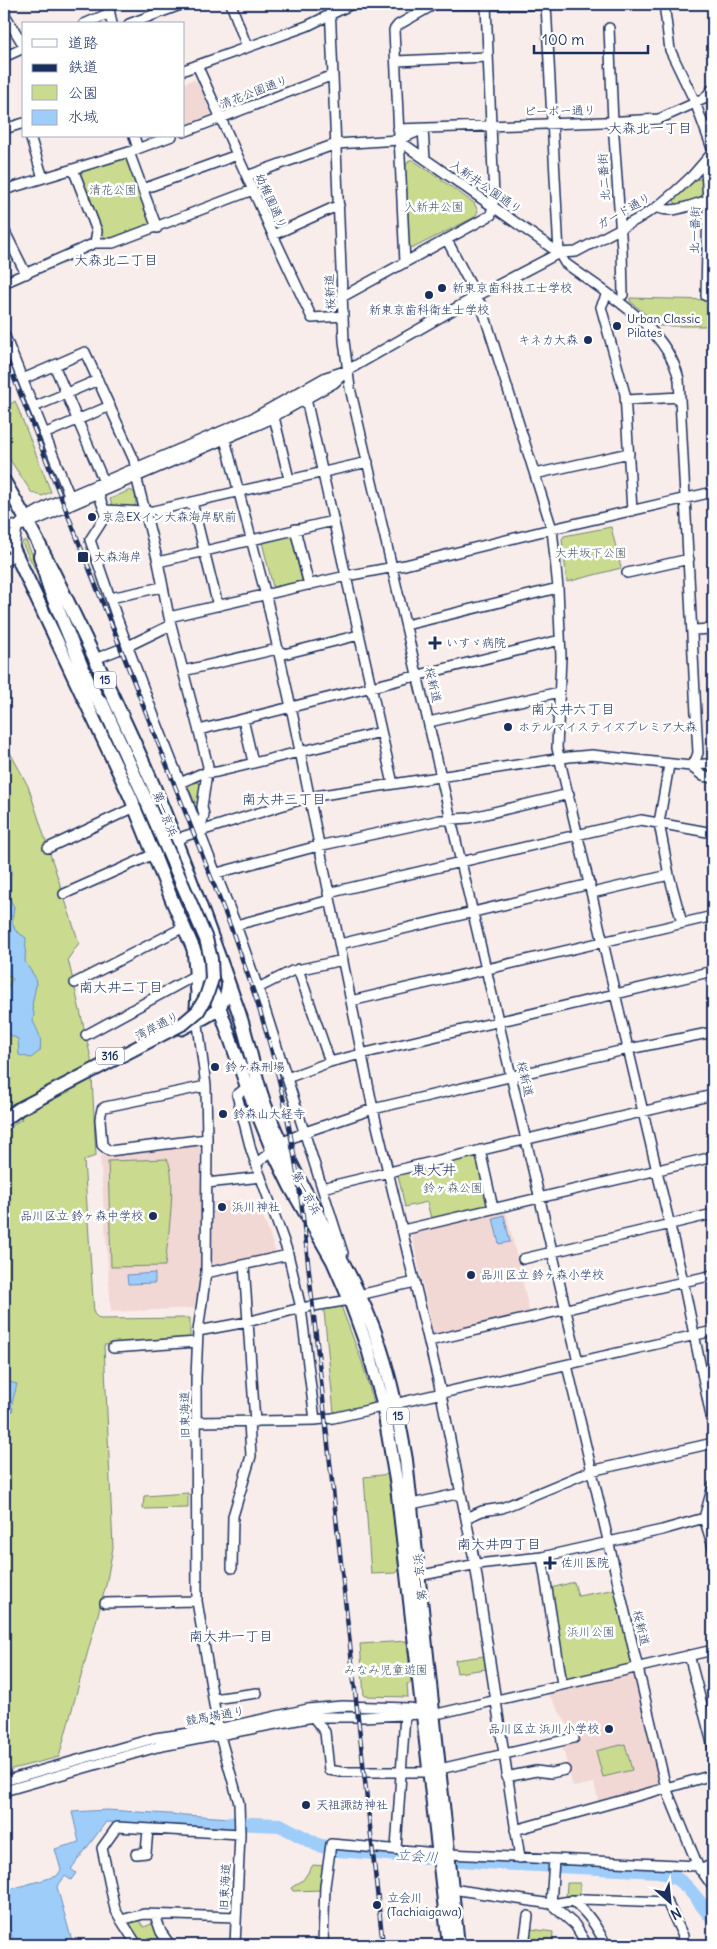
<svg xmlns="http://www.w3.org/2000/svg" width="717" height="1949" font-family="Delius,'Klee One',sans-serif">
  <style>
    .built { fill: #f2d8d4 }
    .green { fill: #cadb8f; stroke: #728576 }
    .water { fill: #9fcdfa; stroke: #6a8ebc }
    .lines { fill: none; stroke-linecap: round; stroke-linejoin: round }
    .river { stroke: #9fcdfa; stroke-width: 14 }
    .minor-casing { stroke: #1b2f5e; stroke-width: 12 }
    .major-casing { stroke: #1b2f5e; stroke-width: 15 }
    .highway-casing { stroke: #1b2f5e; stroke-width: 16 }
    .minor { stroke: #fff; stroke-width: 9 }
    .major { stroke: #fff; stroke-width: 11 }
    .highway { stroke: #fff; stroke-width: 12 }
    .rail-casing { stroke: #1b2f5e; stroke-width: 4.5 }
    .rail { stroke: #fff; stroke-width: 2.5; stroke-dasharray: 8; stroke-linecap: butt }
    .highway-bridge-casing { stroke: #1b2f5e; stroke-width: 16; stroke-linecap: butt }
    .highway-bridge { stroke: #fff; stroke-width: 12 }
    .poi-dot { fill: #1b2f5e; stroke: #fff; stroke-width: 2 }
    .labels { text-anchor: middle; stroke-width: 5; stroke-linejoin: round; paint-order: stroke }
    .shield { fill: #fff; stroke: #5f6d8e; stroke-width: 1 }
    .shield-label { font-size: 11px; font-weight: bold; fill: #1b2f5e }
    .street-label { font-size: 12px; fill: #1b2f5e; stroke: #fff }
    .park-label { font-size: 12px; fill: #475a6a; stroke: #fff }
    .poi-label { font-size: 12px; fill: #1b2f5e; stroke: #fff; text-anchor: start }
    .neighbourhood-label { font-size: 14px; fill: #1b2f5e; stroke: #fff }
    .water-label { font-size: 14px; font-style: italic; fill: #435e8d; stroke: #fff }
    .quarter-label { font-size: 15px; fill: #1b2f5e; stroke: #fff }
  </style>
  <rect width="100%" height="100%" fill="#f9edeb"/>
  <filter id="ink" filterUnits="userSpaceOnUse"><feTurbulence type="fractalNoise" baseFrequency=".02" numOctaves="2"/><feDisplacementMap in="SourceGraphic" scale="10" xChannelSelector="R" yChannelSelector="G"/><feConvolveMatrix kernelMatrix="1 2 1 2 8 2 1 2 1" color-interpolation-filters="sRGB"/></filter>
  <g filter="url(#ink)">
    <!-- built -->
    <path class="built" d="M193 80 199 83 212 116 184 127V83Z
      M200 1144 202 1276 195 1308 111 1312 100 1156Z
      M239 1201 240 1205 258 1202 275 1250 272 1255 218 1268 212 1264 214 1202Z
      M503 1210 507 1215 530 1314 438 1336 434 1334 412 1236 415 1230Z
      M633 1674 662 1786 599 1805 594 1783 573 1787 562 1745 577 1740 547 1692Z"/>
    <!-- green -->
    <path class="green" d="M128 156 153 224 113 239 105 238 79 172Z
      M409 160H413L474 203 478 211 475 217 413 248 409 246V243L405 167Z
      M696 179H703L704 195 701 198 676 205 674 200Z
      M630 298 713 300V326H659L630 301Z
      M15 401 51 492 42 496 32 493 4 451V408Z
      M130 490 135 493 136 505 132 507 112 506 110 499Z
      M611 527 621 568 567 582 562 539 564 536Z
      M291 535 302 581 273 587 262 542Z
      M23 541H26L34 558 39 575H38L22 543Z
      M4 741 28 786 79 943 68 959 91 1058 96 1156 84 1160 94 1314 100 1319 190 1318V1337L104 1345 113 1548 106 1585 59 1757 4 1771V1135L14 1124 22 1119 16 1102 4 1107Z
      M198 782 202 786 198 802 195 803 188 786 191 784Z
      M478 1155 489 1201 485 1206 431 1219 427 1202 405 1207 398 1175Z
      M167 1159C178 1176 167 1243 165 1266L111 1267 108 1161Z
      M341 1306 362 1362 374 1404 334 1413 324 1311 326 1308Z
      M389 1474 399 1570 396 1573 371 1574 364 1477Z
      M188 1493V1508L143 1509 144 1496Z
      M574 1582 578 1596 616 1589 632 1664 564 1681 551 1588Z
      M407 1641 411 1683 407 1684 408 1697 364 1696 360 1644Z
      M484 1656 486 1669 457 1673 455 1660Z
      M625 1744 632 1770 603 1777 596 1751Z
      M313 1865 325 1866 323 1890 293 1891 291 1888 303 1880Z
      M567 1883H580V1898H566Z
      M137 1918 144 1927 154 1923 166 1945H140L127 1925 129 1920Z
      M531 1929 553 1932 552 1945H528Z"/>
    <!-- water -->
    <path class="water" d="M4 848 11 869 10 899 14 907 12 921 15 930 26 938 25 962 35 977 36 985 32 1005 34 1014 33 1021C39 1034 42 1037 40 1051L31 1058 19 1055 18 1039 10 1035 4 1018 5 990 13 979 4 973Z
      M504 1215 510 1242 499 1244 493 1218Z
      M155 1273V1283L128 1284 127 1275Z
      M4 1381 17 1384 11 1407 13 1408 12 1412 4 1409Z
      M107 1810 247 1819 246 1828 106 1822 71 1869 76 1873 71 1880 65 1876 57 1887 73 1945H14L4 1905V1891L57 1876 61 1870 55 1849 79 1842 72 1812Z"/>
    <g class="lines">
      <!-- river -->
      <path class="river" d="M229 1823 280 1825 318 1845 338 1850 498 1863 659 1871C691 1881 693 1898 713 1918"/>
      <defs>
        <path id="minor" d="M108 4 112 24
          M231 4 247 47
          M330 4 344 341 350 388 578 1362
          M546 4 559 253 565 263C607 294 666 326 679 379L698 753 695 761 690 766
          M664 4 670 50 695 102 713 151
          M4 13 24 46
          M84 24 110 13
          M129 24 183 4
          M609 28 613 122 622 250 623 295
          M4 57 24 48
          M396 61 487 57
          M197 65 273 235 312 318 343 316
          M184 70 307 26 352 4
          M4 129 24 123
          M398 129 604 122 659 119 704 99 713 88
          M423 129 425 159
          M184 132 333 75
          M30 136 43 178
          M134 136 138 149
          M398 140 559 253
          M129 152 157 228
          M702 166 706 171 708 200 706 296
          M73 169 97 231 95 243
          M247 176 336 144 398 140 419 131
          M143 189 237 155
          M4 190 129 152 172 136
          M657 207C673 216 696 202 713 199
          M4 230 26 274
          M273 235 339 205
          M447 240 482 307 552 529 558 588 561 657 557 748 683 1281 713 1426
          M405 263 394 30 398 25 435 4 546 5
          M4 283 95 243H113L253 190
          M607 294 601 307 625 394 632 511
          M342 297 491 215 494 197 486 5
          M4 334 70 497
          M54 365 104 482
          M23 379 85 352 134 460 138 484 158 562 169 617 208 766 202 807 204 815 200 830
          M306 399 393 784
          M626 400 680 397
          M34 407 98 380
          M274 417 289 479
          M44 434 110 406
          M225 439 266 596 291 707 373 1109 439 1384 475 1564 520 1858
          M535 474 629 453
          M98 493 106 515 90 540 117 618 154 716 236 925 260 994 343 1253
          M192 502 218 606
          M105 510 145 512 153 511 368 462
          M4 523 17 527 29 523 264 422 334 383 348 370 477 296 559 253 576 252 636 220 657 207 676 191 693 175 713 152
          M295 529 309 585
          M14 548 17 527 26 518 49 505 255 417 326 377 345 371
          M4 562 16 553
          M158 562 333 521
          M627 573 689 559
          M110 598 162 587
          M169 617 346 576 405 565 543 531 713 492
          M406 625 558 588
          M693 630 713 629
          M95 659 128 646 171 625
          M183 671 277 649 284 654 359 635
          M243 719 253 762
          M429 722 559 692
          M199 730 560 640
          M669 765 659 823 669 875 682 923
          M690 766 703 776 713 778
          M180 783 200 774 217 772 381 732
          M48 848 135 807
          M217 873 318 846 440 820 469 818 569 794
          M328 893 641 820 713 833
          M592 893 669 875
          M64 894 154 854 185 836 309 797 569 757 592 755 690 766 705 764 713 765
          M236 925 330 900
          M340 944 590 884
          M298 969 330 1062
          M75 983 184 927
          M258 988 292 971 343 960
          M351 1001 713 916
          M197 1017 206 1086 207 1139 206 1273 198 1331 196 1378 197 1601 218 1729 239 1803 240 1834 235 1945
          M86 1035 194 976
          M287 1078 330 1062 361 1054 713 971
          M206 1086 105 1107 102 1109 100 1119 102 1145 109 1151 207 1139
          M247 1087 237 1095 251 1150 287 1250 301 1308 315 1420
          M480 1150 493 1208
          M256 1164 281 1143 305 1132 373 1109 624 1050 713 1032
          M207 1183 261 1177
          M322 1188 713 1095
          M403 1230 713 1157
          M523 1259 713 1214
          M244 1265 255 1422
          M206 1273 288 1255
          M359 1295 415 1282
          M198 1331 247 1322 301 1308 350 1300
          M429 1341 713 1275
          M113 1348 197 1342
          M567 1365 666 1788 698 1866 713 1887
          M198 1422 315 1420 333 1418 713 1331
          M713 1486 704 1518 713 1547
          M412 1504 461 1493
          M466 1518 482 1511 502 1508 591 1471 713 1443
          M542 1557 562 1684
          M232 1568 233 1516 251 1456 249 1422
          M413 1577 477 1564 542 1557 662 1530 704 1518
          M105 1603 197 1601
          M689 1655 713 1747
          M213 1699 257 1693
          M313 1717 325 1732 329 1770 341 1772H429
          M440 1769 574 1738
          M506 1777 536 1771 551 1773 565 1770
          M4 1781 155 1738 218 1729 308 1709 342 1706 409 1708 427 1711
          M4 1791 157 1747 313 1717H363L441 1713 713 1650
          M515 1830 713 1775
          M396 1849 405 1715
          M136 1854 146 1853 148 1829
          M554 1860 551 1904 584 1899 667 1902 683 1936 681 1945
          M700 1870 713 1864
          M452 1889 551 1904 575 1925 587 1945
          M572 1900C588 1913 597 1927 606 1945
          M155 1915 161 1932 170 1945
          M236 1917 144 1914 121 1920 115 1909 102 1848 117 1827 240 1834
          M121 1920 137 1945
          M323 1945 325 1886 331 1844 449 1854 698 1866
          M524 1945 528 1916"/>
        <path id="major" d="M193 948 197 993 196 1008
          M182 1029C207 1015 225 1015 228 983"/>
        <path id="highway" d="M4 481C35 533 61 587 87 642 110 690 133 738 154 787 184 859 211 934 237 1007 249 1039 253 1073 265 1105 292 1176 335 1240 366 1310 387 1357 397 1409 406 1460L458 1945
          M4 529 131 798 172 900 220 1009 247 1087 272 1149 290 1186 333 1261 350 1300 368 1349 382 1399 397 1486 449 1945
          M40 556 49 588 87 679 104 711
          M102 703 146 800"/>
      </defs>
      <!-- minor casing -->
      <use href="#minor" class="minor-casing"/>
      <!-- major casing -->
      <use href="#major" class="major-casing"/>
      <!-- highway casing -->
      <use href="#highway" class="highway-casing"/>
      <!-- minor -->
      <use href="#minor" class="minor"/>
      <!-- major -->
      <use href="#major" class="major"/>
      <!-- highway -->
      <use href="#highway" class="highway"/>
      <defs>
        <path id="rail" d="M4 353 233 933C244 965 256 996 265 1028 283 1087 294 1147 302 1208L383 1945"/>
      </defs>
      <!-- rail casing -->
      <use href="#rail" class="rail-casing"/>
      <!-- rail -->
      <use href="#rail" class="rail"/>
      <defs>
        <path id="highway-bridge" d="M4 1120 19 1109 184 1023 198 1011 206 997 212 979 211 959 206 939 146 800"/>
      </defs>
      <!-- highway-bridge casing -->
      <use href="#highway-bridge" class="highway-bridge-casing"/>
      <!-- highway-bridge -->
      <use href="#highway-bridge" class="highway-bridge"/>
    </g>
  </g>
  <!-- markers -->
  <g class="poi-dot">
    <circle cx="442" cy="288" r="5"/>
    <circle cx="429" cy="295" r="5"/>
    <circle cx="617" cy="326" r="5"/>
    <circle cx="588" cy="340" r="5"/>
    <circle cx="92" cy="517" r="5"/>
    <rect x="77" y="551" width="12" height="12" rx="2.5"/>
    <path d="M432.5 635.5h5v5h5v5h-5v5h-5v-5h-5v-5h5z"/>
    <circle cx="508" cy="727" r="5"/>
    <circle cx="215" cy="1067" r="5"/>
    <circle cx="223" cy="1114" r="5"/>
    <circle cx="222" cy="1207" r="5"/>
    <circle cx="153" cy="1216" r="5"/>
    <circle cx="471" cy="1275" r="5"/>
    <path d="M547.5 1555.5h5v5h5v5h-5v5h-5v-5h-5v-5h5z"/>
    <circle cx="609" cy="1729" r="5"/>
    <circle cx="306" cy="1805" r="5"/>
    <circle cx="377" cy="1905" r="5"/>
  </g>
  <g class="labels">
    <!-- shield labels -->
    <g class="shield">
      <rect x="94" y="671.5" width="22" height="17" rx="4"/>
      <rect x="96" y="1047.5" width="28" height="17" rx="4"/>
      <rect x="387" y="1407.5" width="22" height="17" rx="4"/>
    </g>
    <g class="shield-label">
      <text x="105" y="684">15</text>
      <text x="110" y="1060">316</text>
      <text x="398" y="1420">15</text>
    </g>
    <!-- street labels -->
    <g class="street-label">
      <text transform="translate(254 92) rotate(-21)" y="4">清花公園通り</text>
      <text transform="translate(560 111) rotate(-1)" y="4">ピーポー通り</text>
      <text transform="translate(604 177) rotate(-94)" y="4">北二番街</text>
      <text transform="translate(486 187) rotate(35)" y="4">入新井公園通り</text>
      <text transform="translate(271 201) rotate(66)" y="4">幼稚園通り</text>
      <text transform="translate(624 211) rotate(-30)" y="4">ガード通り</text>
      <text transform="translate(695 230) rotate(-89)" y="4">北一番街</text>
      <text transform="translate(330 292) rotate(-92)" y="4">桜新道</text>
      <text transform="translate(433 685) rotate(77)" y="4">桜新道</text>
      <text transform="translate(165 814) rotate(69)" y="4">第一京浜</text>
      <text transform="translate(157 1026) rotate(-28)" y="4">湾岸通り</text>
      <text transform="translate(525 1079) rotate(77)" y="4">桜新道</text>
      <text transform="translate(306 1193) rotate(62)" y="4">第一京浜</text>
      <text transform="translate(185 1415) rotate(-91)" y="4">旧東海道</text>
      <text transform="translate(420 1577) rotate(-96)" y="4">第一京浜</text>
      <text transform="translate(641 1628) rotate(77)" y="4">桜新道</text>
      <text transform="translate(215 1716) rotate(-10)" y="4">競馬場通り</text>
      <text transform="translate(225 1887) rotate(-87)" y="4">旧東海道</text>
    </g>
    <!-- park labels -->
    <g class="park-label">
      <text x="113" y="194">清花公園</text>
      <text x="434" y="211">入新井公園</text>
      <text x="591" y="557">大井坂下公園</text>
      <text x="453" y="1192">鈴ヶ森公園</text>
      <text x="591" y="1636">浜川公園</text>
      <text x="386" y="1674">みなみ児童遊園</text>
    </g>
    <!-- poi labels -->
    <g class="poi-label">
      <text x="452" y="292">新東京歯科技工士学校</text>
      <text x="429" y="314" text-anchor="middle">新東京歯科衛生士学校</text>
      <text x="627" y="323">Urban Classic<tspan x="627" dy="14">Pilates</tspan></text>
      <text x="578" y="344" text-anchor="end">キネカ大森</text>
      <text x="102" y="521">京急EXイン大森海岸駅前</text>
      <text x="94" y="561">大森海岸</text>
      <text x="446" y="647">いすゞ病院</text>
      <text x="518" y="731">ホテルマイステイズプレミア大森</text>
      <text x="225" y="1071">鈴ヶ森刑場</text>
      <text x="233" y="1118">鈴森山大経寺</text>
      <text x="232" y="1211">浜川神社</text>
      <text x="143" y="1220" text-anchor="end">品川区立 鈴ヶ森中学校</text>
      <text x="481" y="1279">品川区立 鈴ヶ森小学校</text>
      <text x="561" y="1567">佐川医院</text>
      <text x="599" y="1733" text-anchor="end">品川区立 浜川小学校</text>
      <text x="316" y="1809">天祖諏訪神社</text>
      <text x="387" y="1902">立会川<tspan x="387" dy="14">(Tachiaigawa)</tspan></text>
    </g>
    <!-- neighbourhood labels -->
    <g class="neighbourhood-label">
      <text x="650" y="133">大森北一丁目</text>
      <text x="116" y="265">大森北二丁目</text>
      <text x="573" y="714">南大井六丁目</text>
      <text x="284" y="804">南大井三丁目</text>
      <text x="121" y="992">南大井二丁目</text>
      <text x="499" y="1549">南大井四丁目</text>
      <text x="231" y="1641">南大井一丁目</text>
    </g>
    <!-- water labels -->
    <g class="water-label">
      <text transform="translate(417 1856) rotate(4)" y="5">立会川</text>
    </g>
    <!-- quarter labels -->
    <g class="quarter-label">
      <text x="434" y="1175">東大井</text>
    </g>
  </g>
  <!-- margin -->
  <rect width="717" height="1949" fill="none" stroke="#fff" stroke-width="20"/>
  <rect x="10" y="10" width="697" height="1929" fill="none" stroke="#1b2f5e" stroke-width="2" filter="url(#ink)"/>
  <!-- legend -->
  <rect x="22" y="22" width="162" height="115" fill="#ffffff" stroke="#a4acbf"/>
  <rect x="32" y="39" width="25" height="8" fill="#ffffff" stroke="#a4acbf"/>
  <text x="68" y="48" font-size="15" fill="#1b2f5e">道路</text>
  <rect x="32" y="64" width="25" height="8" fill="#1b2f5e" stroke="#a4acbf"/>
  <text x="68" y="72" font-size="15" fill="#1b2f5e">鉄道</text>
  <rect x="32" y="85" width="25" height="15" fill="#cadb8f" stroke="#a4acbf"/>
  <text x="68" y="98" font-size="15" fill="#1b2f5e">公園</text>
  <rect x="32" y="110" width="25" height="15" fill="#9fcdfa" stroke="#a4acbf"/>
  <text x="68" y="122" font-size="15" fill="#1b2f5e">水域</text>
  <!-- north arrow -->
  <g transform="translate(670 1902) rotate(153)" stroke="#ffffff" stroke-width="4" paint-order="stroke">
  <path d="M0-4L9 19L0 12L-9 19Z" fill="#1b2f5e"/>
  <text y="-8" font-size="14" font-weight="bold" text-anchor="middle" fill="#1b2f5e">N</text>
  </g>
  <!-- scale -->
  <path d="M534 45v8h114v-8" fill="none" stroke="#1b2f5e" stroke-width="2.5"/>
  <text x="542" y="45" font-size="15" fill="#1b2f5e" stroke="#ffffff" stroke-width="4" paint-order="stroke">100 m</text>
</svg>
